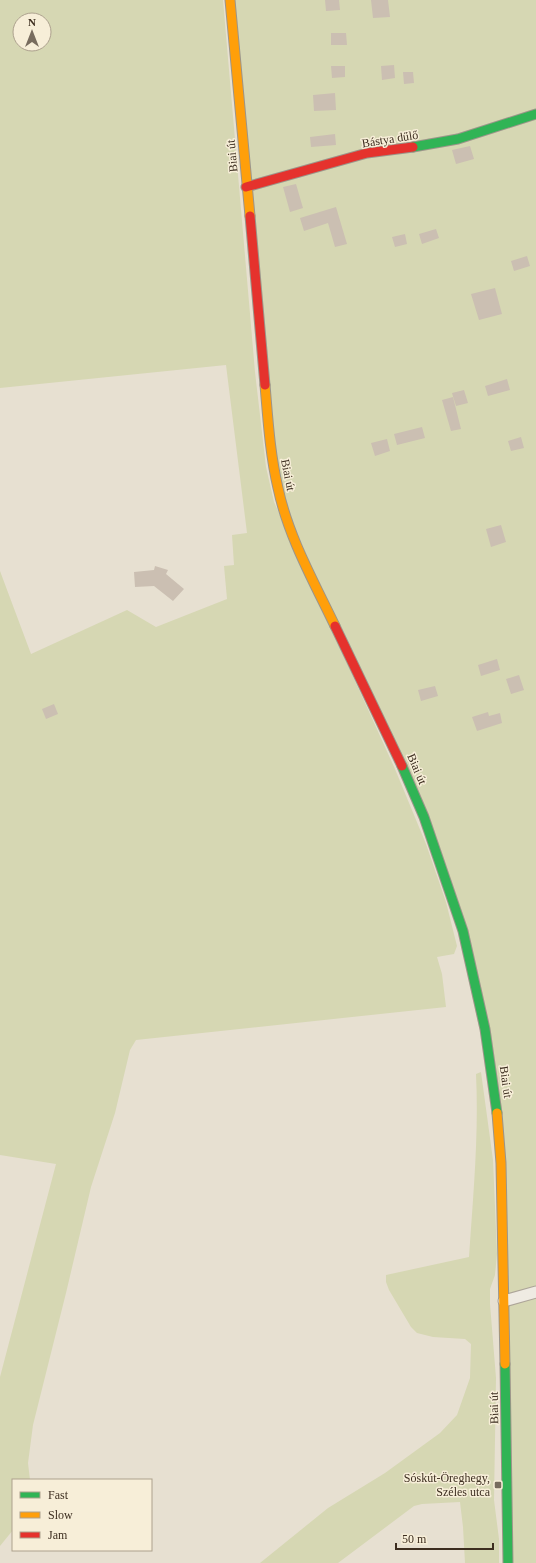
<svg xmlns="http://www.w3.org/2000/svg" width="536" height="1563" font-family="Georgia,serif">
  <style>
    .green { fill: #d6d7b3; fill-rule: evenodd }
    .building { fill: #cbbfb2 }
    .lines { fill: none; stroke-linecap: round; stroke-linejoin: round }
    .street-casing { stroke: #ada599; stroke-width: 13 }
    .fast-casing { stroke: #9c958a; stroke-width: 11 }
    .slow-casing { stroke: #9c958a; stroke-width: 11 }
    .jam-casing { stroke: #9c958a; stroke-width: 11 }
    .street { stroke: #efebe3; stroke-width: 11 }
    .fast { stroke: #30b455; stroke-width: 9 }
    .slow { stroke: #ff9f0a; stroke-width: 9 }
    .jam { stroke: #e5322d; stroke-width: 9 }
    .poi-dot { fill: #786c5e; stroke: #f7eed8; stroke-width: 1.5 }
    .labels { text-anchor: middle; stroke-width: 3; stroke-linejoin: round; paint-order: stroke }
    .street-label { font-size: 12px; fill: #3d2e20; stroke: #f7eed8 }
    .poi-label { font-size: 12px; fill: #3d2e20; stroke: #f7eed8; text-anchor: end }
  </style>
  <rect width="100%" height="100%" fill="#e7e0d1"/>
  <!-- green -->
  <path class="green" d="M0 0H223L255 372 266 467 274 502 395 769 426 844 446 902 457 946 454 954 437 957 442 974 446 1007 136 1040 130 1050 115 1113 91 1187 66 1293 33 1425 28 1463 30 1480H13V1530L0 1546V1377L56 1164 0 1155V571L31 654 127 610 156 627 227 599 224 566 234 565 232 535 247 533 226 365 0 388ZM20 20H44V44H20Z
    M230 0H536V1563H508L497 1109 448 884 278 489Z
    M481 1072 493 1160 497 1254 495 1275 490 1289V1304L496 1378 494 1500 499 1539V1563H465L463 1527 460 1502 422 1504 414 1506 338 1563H260L328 1508 385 1473 440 1433 457 1415 470 1378 471 1344 465 1339 433 1337 417 1333 411 1327 389 1290 386 1282V1275L469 1257C473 1197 479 1135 476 1074Z"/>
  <!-- building -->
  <path class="building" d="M325 0H339L340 10 326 11Z
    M371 0H388L390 17 373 18Z
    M331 33H346L347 45H331Z
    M394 65 395 78 382 80 381 66Z
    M331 66H345V77L332 78Z
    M403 72H413L414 83 404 84Z
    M335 93 336 110 314 111 313 95Z
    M335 134 336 145 311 147 310 137Z
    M470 146 474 159 456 164 452 150Z
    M296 184 303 208 290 212 283 187Z
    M336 207 347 244 335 247 328 223 304 231 300 218Z
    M436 229 439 238 422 244 419 234Z
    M405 234 407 244 395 247 392 237Z
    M527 256 530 266 514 271 511 261Z
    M495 288 502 314 479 320 471 294Z
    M507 379 510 390 488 396 485 386Z
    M464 390 468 403 456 406 452 393Z
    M453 397 461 429 451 431 442 400Z
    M422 427 425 438 397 445 394 434Z
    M521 437 524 448 511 451 508 441Z
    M387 439 390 451 375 456 371 443Z
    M501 525 506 542 491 547 486 529Z
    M155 566 168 570 166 574 184 589 173 601 154 586 135 587 134 572 154 570Z
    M497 659 500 670 481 676 478 665Z
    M519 675 524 690 511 694 506 679Z
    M435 686 438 696 421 701 418 690Z
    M54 704 58 714 46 719 42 709Z
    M488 712 489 716 500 713 502 723 477 731 472 717Z"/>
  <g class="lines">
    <defs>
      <path id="street" d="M504 1301 536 1292"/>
      <path id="fast" d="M413 147 458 139 536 114
        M402 766 424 817 463 931 485 1029 497 1113
        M505 1364 508 1563"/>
      <path id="slow" d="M230 0 250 216
        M265 385C268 420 270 454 278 488 288 536 314 582 335 626
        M497 1113 501 1163 505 1364"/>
      <path id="jam" d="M246 187 367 153 413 147
        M250 216 265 385
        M335 626 402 766"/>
    </defs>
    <!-- street casing -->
    <use href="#street" class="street-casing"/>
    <!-- fast casing -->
    <use href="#fast" class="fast-casing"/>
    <!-- slow casing -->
    <use href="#slow" class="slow-casing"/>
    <!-- jam casing -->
    <use href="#jam" class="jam-casing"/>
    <!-- street -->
    <use href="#street" class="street"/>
    <!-- fast -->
    <use href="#fast" class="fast"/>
    <!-- slow -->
    <use href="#slow" class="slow"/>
    <!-- jam -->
    <use href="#jam" class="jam"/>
  </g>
  <!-- markers -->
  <rect class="poi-dot" x="494" y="1481" width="8" height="8" rx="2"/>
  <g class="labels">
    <!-- street labels -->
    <g class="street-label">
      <text transform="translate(390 139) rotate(-9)" y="4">Bástya dűlő</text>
      <text transform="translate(232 156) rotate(-95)" y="4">Biai út</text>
      <text transform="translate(288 475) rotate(79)" y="4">Biai út</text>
      <text transform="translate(417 769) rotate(67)" y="4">Biai út</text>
      <text transform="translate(506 1082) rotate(82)" y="4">Biai út</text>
      <text transform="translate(494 1408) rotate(-91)" y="4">Biai út</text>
    </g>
    <!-- poi labels -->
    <g class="poi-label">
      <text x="490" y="1482">Sóskút-Öreghegy,<tspan x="490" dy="14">Széles utca</tspan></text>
    </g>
  </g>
  <!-- legend -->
  <rect x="12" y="1479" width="140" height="72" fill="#f7eed8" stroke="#ada18e"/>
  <rect x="20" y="1492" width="20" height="6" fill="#30b455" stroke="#ada18e"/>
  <text x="48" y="1499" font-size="12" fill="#3d2e20">Fast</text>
  <rect x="20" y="1512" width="20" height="6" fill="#ff9f0a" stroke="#ada18e"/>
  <text x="48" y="1519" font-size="12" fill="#3d2e20">Slow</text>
  <rect x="20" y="1532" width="20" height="6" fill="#e5322d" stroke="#ada18e"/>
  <text x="48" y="1539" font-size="12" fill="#3d2e20">Jam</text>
  <!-- north arrow -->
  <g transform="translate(32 32)"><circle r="19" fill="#f7eed8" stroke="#ada18e"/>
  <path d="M0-3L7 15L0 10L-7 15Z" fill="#786c5e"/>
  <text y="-6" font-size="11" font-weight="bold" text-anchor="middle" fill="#3d2e20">N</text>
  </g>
  <!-- scale -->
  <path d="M396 1543v6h97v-6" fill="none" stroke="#3d2e20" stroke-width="2"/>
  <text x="402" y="1543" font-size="12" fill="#3d2e20" stroke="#f7eed8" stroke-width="3" paint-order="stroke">50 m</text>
</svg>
